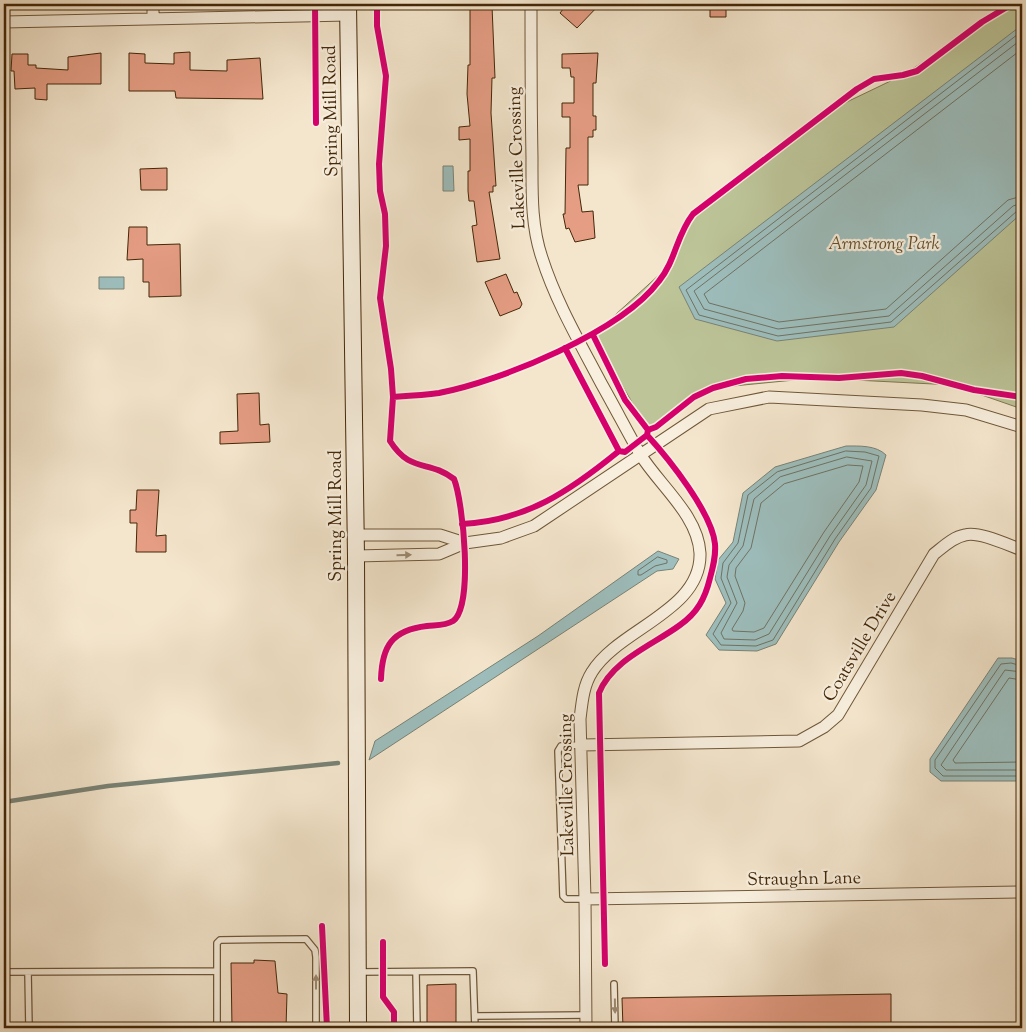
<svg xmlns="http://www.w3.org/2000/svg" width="1026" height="1032" font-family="'Sorts Mill Goudy',serif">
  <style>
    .green { fill: #bcc498; stroke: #807650 }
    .water { fill: #9dbebd; stroke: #798275 }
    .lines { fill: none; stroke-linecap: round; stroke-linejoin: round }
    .shore { stroke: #707262; stroke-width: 1 }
    .stream { stroke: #798275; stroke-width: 4.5 }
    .building { fill: #e59d84; stroke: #432708 }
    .lane-casing { stroke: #6f5739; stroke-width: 8 }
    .street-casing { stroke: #6f5739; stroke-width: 13 }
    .secondary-casing { stroke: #432708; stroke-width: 18 }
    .lane { stroke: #f8efde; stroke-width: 5.5 }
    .street { stroke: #f8efde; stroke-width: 11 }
    .secondary { stroke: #f8efde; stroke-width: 16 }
    .cycleway-casing { stroke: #f8efde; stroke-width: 9 }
    .cycleway { stroke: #d6006c; stroke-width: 6 }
    .oneway { fill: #9e8b73 }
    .labels { text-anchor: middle; stroke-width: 4.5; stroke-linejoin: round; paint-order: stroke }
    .street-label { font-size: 18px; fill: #432708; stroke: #f8efde }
    .park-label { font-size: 18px; font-style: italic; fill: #614e2c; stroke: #f8efde }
  </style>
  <rect width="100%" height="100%" fill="#f4e6cd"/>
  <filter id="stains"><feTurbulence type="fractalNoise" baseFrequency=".004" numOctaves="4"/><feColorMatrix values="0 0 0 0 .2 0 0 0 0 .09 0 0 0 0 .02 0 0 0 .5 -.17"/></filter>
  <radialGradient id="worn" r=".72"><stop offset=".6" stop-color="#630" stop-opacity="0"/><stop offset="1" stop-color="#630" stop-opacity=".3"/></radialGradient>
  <!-- green -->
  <path class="green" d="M1012 4H1022V409L953 385 815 378 713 388 648 430 593 335 670 265 693 214 828 111 903 75Z"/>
  <!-- water -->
  <path class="water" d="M1022 25V213L894 327 777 341 695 319 679 287Z
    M443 166H453L454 191H443Z
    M99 277H124V289H99Z
    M846 446C859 446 876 445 886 455L876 490 839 542 776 644 757 651 719 650 706 635 726 603 715 579 718 560 733 542 743 493 775 467Z
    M658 551 679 559 673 569 657 571 369 760 375 741 538 636Z
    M998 658H1012L1022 661V781H941L930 772V759Z"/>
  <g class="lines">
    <!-- shore -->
    <path class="shore" d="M1022 31 686 290 699 315 778 336 891 322 1017 211 1022 209
      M1022 39 694 291 704 309 778 329 889 316 1013 206 1022 203
      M1022 49 704 294 709 303 779 322 886 309 1008 200 1022 196
      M846 451 865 452 879 456 871 488 835 539 773 640 756 646 721 645 713 634 731 603 721 578 723 563 738 543 748 495 777 472Z
      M847 457 872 461 866 485 830 536 769 634 755 640 724 639 721 633 737 603 727 577 729 565 743 546 754 499 780 477Z
      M848 465 863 466 859 482 824 532 764 628 754 632 733 631 732 629 743 611 745 603 735 576 736 568 751 548 761 503 784 484Z
      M658 557 667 560V563L655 566 641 575H638V571Z
      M1022 666 1011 663 1001 664 935 760V768L943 776H1022
      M1022 672 1005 670 941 765 946 770H1022
      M1022 680 1009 678 953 760 955 763 1022 762"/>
    <!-- stream -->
    <path class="stream" d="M4 802 108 786 338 763"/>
  </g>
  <!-- building -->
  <path class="building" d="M474 4H491L492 6 495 78H492L491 113 496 186H493V192H489L500 259 477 262 472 226 477 225 474 201H469L468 191V171H470V139L459 140V127L470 126 467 94 468 65H470V6H474Z
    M567 4H600L577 28 560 13Z
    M710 4H726V17H710Z
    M190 52V70L227 71V60L260 58 263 99 176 98 175 91H129V53L145 54V63L174 64V53Z
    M101 53V84H47V100L35 99V88L15 89 14 71H11L12 54H28V65H36V68L68 70V57Z
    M598 53 596 83H593V116H596V130H593V137H588V185H578L582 212 593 211 595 238 575 242 569 228 566 229 563 214H565L566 148H570V117H562V103H574V77H571L570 68H562V54Z
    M167 168V190H141L140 169Z
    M129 227H147V245L180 244 181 296 149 297V282H143V259L127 260Z
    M506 274 514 293 517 292 522 304 520 308 500 316 485 282Z
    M259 393 260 425 269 424 270 442 220 444V432L238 431 237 394Z
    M137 490H159L156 536 166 535V552H136L137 523H130V510H136Z
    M254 960 275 961 278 993 287 994 286 1028H232L231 963H254Z
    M456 984V1028H427V985Z
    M891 994V1028H623L622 998Z"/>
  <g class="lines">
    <defs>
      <path id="lane" d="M581 745 561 746 558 751 563 896 566 899H585
        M4 972 217 971
        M28 972 29 1028
        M359 972 473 971 475 1028
        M416 972 417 1028
        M614 984 615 1028
        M475 1016 586 1015
        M217 1028V943L220 940 306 939 315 950 316 957V1028"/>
      <path id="street" d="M531 4C531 55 531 107 532 158 532 192 531 226 542 258 556 302 580 343 601 383 614 406 627 431 640 454 659 485 698 515 700 553 702 611 618 629 592 672 583 686 582 703 580 719L585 899 586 1028
        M153 19V4
        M4 22 348 15
        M355 535H440L465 543
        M356 556 439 554 465 543 501 538 534 526 709 409 769 397 922 405 966 410 1022 427
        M581 745 799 741 824 727 838 715 934 554C943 547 953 537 965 535 979 531 1008 545 1022 550
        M585 899 1022 892"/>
      <path id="secondary" d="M348 4 356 556 358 1028"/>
    </defs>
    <!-- lane casing -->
    <use href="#lane" class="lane-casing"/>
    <!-- street casing -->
    <use href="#street" class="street-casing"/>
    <!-- secondary casing -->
    <use href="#secondary" class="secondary-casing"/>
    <!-- lane -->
    <use href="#lane" class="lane"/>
    <!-- street -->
    <use href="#street" class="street"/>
    <!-- secondary -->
    <use href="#secondary" class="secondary"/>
    <defs>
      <path id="cycleway" d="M315 4 316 123
        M377 4V26L386 76 379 164 380 191 385 214 386 246 380 298 391 369 393 397 390 441C411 474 428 459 454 479 463 501 474 606 453 621 445 626 435 625 427 626 392 630 382 646 381 679
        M593 335 625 400 648 430
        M565 348 619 451
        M393 397C408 396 424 395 439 393 501 381 621 332 659 281 676 260 676 236 693 214L857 89 874 79 903 75 917 71 982 22 1012 4
        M462 524C526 521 570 491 619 451L625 452 647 435 648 430 656 427 694 397 713 388 746 379 782 376 839 378 901 373 922 376 974 390 1022 397
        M322 926 327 1028
        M383 942V997L394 1012V1028
        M605 964 599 693C612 660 653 645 680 625 697 613 705 599 710 578 713 567 716 556 715 544 712 513 669 459 647 435"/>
    </defs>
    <!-- cycleway casing -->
    <use href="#cycleway" class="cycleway-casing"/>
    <!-- cycleway -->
    <use href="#cycleway" class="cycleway"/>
  </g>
  <!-- one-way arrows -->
  <defs><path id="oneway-solid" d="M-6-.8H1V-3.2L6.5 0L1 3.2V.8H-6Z" transform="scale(1.25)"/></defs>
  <g class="oneway">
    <use href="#oneway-solid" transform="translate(404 555) rotate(-1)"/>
    <use href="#oneway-solid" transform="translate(316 982) rotate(-90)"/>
    <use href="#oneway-solid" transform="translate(615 1006) rotate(89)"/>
  </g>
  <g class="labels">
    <!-- street labels -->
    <g class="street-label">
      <text transform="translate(330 111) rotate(-91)" y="6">Spring Mill Road</text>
      <text transform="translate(516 158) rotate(-92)" y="6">Lakeville Crossing</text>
      <text transform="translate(335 516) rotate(-90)" y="6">Spring Mill Road</text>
      <text transform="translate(859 646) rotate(-59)" y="6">Coatsville Drive</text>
      <text transform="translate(566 785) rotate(-91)" y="6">Lakeville Crossing</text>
      <text transform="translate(804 878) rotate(-1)" y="6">Straughn Lane</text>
    </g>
    <!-- park labels -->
    <g class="park-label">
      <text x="884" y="249">Armstrong Park</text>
    </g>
  </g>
  <!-- margin -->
  <rect width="1026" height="1032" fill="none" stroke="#f4e6cd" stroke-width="20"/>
  <rect x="5" y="5" width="1016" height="1022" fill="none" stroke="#432708" stroke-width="2.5"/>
  <rect x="10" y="10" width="1006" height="1012" fill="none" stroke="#432708"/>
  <rect width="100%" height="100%" filter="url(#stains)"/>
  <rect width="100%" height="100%" fill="url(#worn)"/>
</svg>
